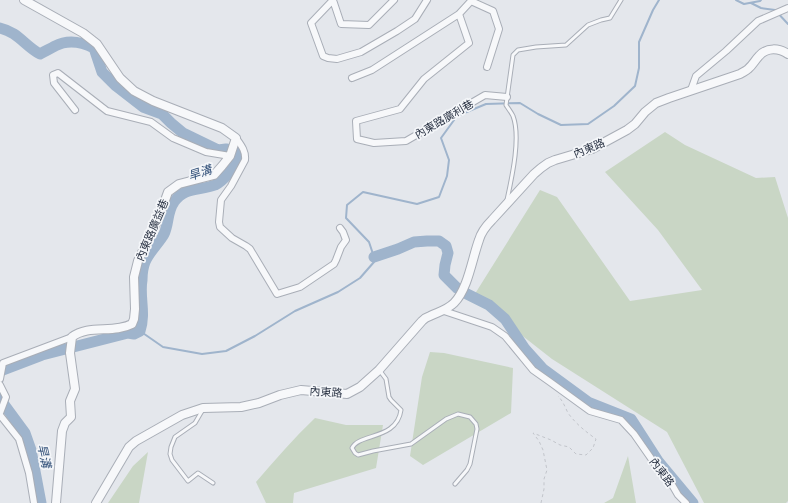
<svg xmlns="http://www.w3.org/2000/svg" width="788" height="503" font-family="'Varela Round','Noto Sans TC',sans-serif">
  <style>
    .green { fill: #c9d6c5 }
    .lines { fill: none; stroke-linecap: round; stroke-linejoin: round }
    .stream { stroke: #9fb4cc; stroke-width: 2 }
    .river { stroke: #9fb4cc; stroke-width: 11 }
    .service-casing { stroke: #a9aeb7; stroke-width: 5 }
    .minor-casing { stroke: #a9aeb7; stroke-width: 8 }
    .tertiary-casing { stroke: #a9aeb7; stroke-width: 10 }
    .path { stroke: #c2c5cb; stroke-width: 1; stroke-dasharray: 3 3; stroke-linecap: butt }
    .service { stroke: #f7f8fa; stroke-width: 3 }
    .minor { stroke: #f7f8fa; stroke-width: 6 }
    .tertiary { stroke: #f7f8fa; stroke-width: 8 }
    .labels { text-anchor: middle; stroke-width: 3.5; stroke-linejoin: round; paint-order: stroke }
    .street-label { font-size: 11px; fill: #2b3445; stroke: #f4f6f9 }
    .water-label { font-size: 12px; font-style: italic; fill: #34527a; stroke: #f4f6f9 }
  </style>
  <rect width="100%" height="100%" fill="#e4e7ec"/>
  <!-- green -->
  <path class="green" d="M665 132 685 145 756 178 775 177 788 218V501L786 503H704L667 432 552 359 473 297 540 190 557 197 630 301 702 290 658 230 605 172Z
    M430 352 444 353 513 368 511 413 423 465 410 456 422 377Z
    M315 418 346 425H383L376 468 294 493 293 503H266L256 482C275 460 294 438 315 418Z
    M148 452 139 503H108L133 466Z
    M628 456 636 503H604L613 498Z"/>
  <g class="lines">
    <!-- stream -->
    <path class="stream" d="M736 0 744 4 760 1 761 0
      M751 3 761 8 775 10 788 24
      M140 331 163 347 202 354 226 351 255 336 295 311 338 292 360 278 374 262V257L369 242 346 218 347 205 363 192 417 204 439 197 447 176 449 160 441 138 457 116 486 104 520 103 538 114 561 125 588 124 614 106 635 86 639 68V42L653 10 659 0"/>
    <!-- river -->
    <path class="river" d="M0 28C18 32 25 46 40 54 45 51 50 49 55 46 68 39 82 42 94 48L102 72 116 86 143 107 162 114 171 123 183 133 218 150 226 149 236 151C236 153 238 155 238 157 237 166 223 181 215 185 200 191 185 186 174 202 167 211 169 224 164 234 159 243 149 252 145 262 143 267 142 274 142 280 139 297 146 313 140 331L134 334 128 333 42 355 0 371
      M374 257 398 249 414 242 427 241H439L446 246 448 253 445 265 444 275 457 288 467 294 489 305 505 319 525 349 543 369 588 402 631 419 658 461 693 503
      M0 399 25 433 31 450 41 503"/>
    <defs>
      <path id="service" d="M507 200C512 177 521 137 513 116 511 112 508 108 506 105L513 55 518 50 536 47 566 45 588 25 601 20 610 18 621 0
        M380 371 386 379 389 397 391 400 401 410C397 440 359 433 352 448L355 453 358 455 373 451 411 444 446 419 458 414 470 417 476 424 477 429 470 464 467 470 455 484
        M202 411 195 423 175 437 171 447 170 454 172 460 188 481 198 473 213 483"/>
      <path id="minor" d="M333 0 311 23 323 56 328 58 337 59 361 52 397 31 415 19 427 0
        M333 0 341 24 369 25 394 0
        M459 14 471 1 493 11 499 29 487 67
        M352 78 372 70 459 14 469 43 424 79 400 109 356 121 357 139 374 143 406 141 485 95 507 97
        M691 90 696 76 726 51 758 21 788 8
        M75 110 54 83 53 75 58 73 107 111 151 122 173 138 206 152 230 156
        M236 138C241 145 246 151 245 160L231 186 221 200 219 222 220 227 232 238 246 246 250 249 277 294 300 287 334 264 336 260 341 247 346 240 343 232 340 228
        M444 311 492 327 505 336 533 370 550 382 590 411 621 420 634 434 664 477 671 483 678 495 686 503
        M0 379 3 363 72 337
        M0 385 6 397 0 413
        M0 415 19 439 29 473 34 503"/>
      <path id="tertiary" d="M24 0 83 33 97 44 120 78 134 91 153 101 222 128 236 138 230 156 222 166 214 175 179 184 168 192 159 217 138 261 134 277 135 309 134 319 132 324C113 334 89 324 72 337L70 353 75 389 70 401 71 417 65 423 62 431 56 503
        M96 503 129 447 136 441 182 415 203 408 241 407 259 403 280 395 301 390 347 394 360 387 379 370 422 321C424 319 427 317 430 316 438 312 447 310 454 303 468 289 472 259 479 240 481 233 486 226 492 220L534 174 541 168 548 163 555 160 592 149 627 130 635 124 645 112 656 103 669 98 740 74C743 72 746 71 748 69 753 65 755 60 759 56 767 47 779 48 788 54"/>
    </defs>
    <!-- service casing -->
    <use href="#service" class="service-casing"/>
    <!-- minor casing -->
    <use href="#minor" class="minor-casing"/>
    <!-- tertiary casing -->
    <use href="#tertiary" class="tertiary-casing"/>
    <!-- path -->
    <path class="path" d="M541 503 544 489V479L547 470 543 450 539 441 533 433 551 440 560 445 569 447 576 454 586 455 593 448 596 439C585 431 576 424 568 413 565 407 563 401 558 396"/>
    <!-- service -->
    <use href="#service" class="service"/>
    <!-- minor -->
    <use href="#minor" class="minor"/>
    <!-- tertiary -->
    <use href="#tertiary" class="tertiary"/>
  </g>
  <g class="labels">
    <!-- street labels -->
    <g class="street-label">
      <text transform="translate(444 119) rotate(-30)" y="4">內東路廣利巷</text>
      <text transform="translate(589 148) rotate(-22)" y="4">內東路</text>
      <text transform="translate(152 230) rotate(-67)" y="4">內東路廣益巷</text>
      <text transform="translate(326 392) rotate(4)" y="4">內東路</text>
      <text transform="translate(662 472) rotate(53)" y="4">內東路</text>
    </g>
    <!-- water labels -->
    <g class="water-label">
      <text transform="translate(200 173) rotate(-18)" y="4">旱溝</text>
      <text transform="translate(44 456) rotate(77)" y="4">旱溝</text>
    </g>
  </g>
</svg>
